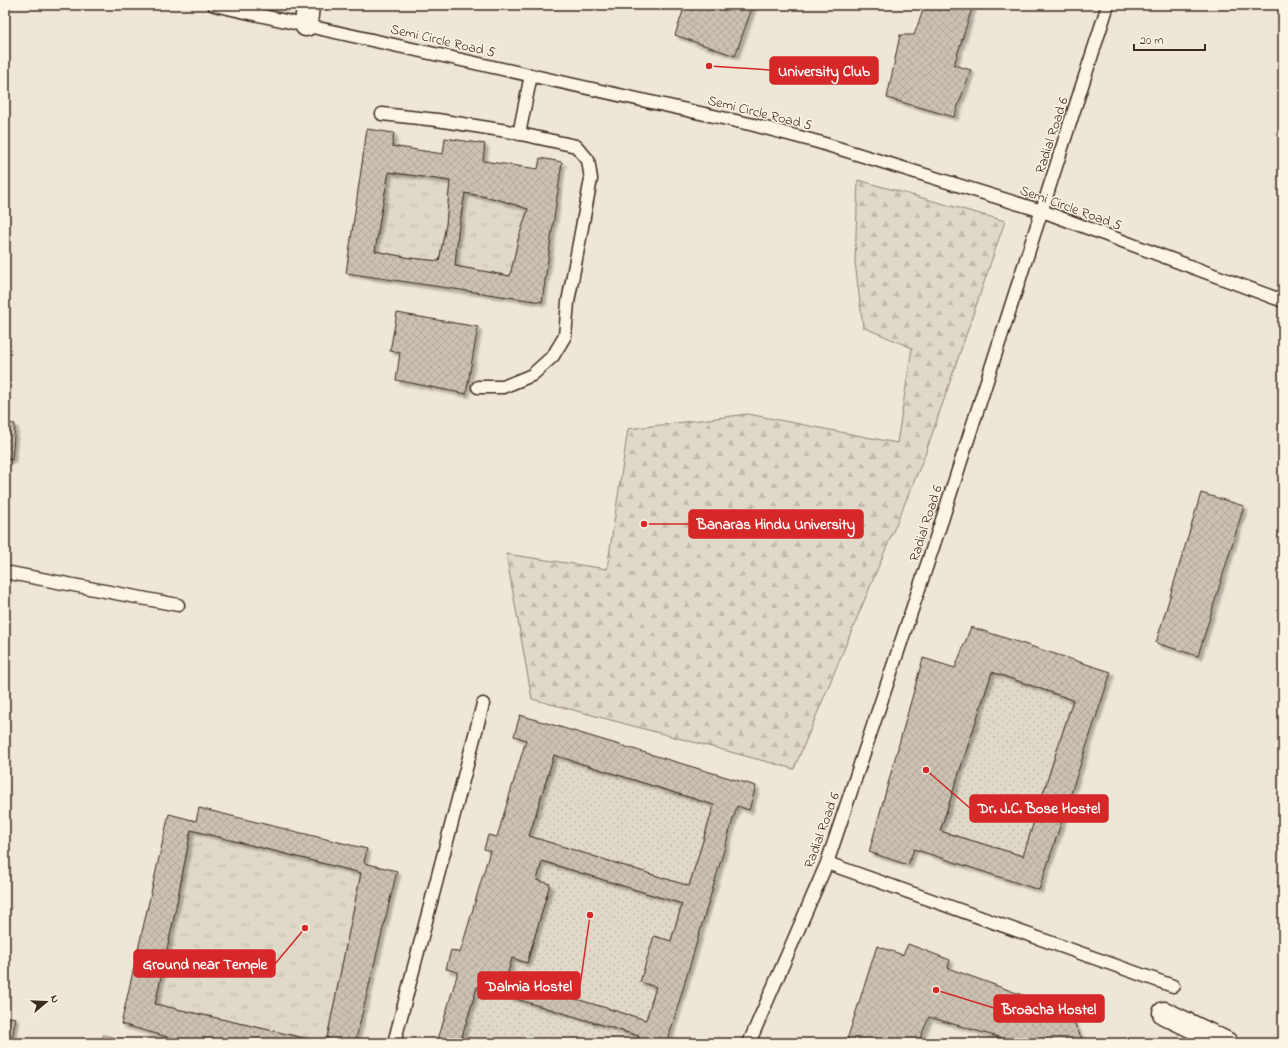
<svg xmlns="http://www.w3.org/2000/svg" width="1288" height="1048" font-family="'Indie Flower',sans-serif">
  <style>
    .built { fill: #eee6d6 }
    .grass { fill: url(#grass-dots); stroke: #8e8173 }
    .forest { fill: url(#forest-firs); stroke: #8e8173 }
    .park { fill: url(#park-tufts); stroke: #8e8173 }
    .building { fill: url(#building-cross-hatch); stroke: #3b2a1e; fill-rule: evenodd; filter: url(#shadow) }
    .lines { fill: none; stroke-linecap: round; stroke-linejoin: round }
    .lane-casing { stroke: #3b2a1e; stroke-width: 15 }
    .street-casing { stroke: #3b2a1e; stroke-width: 25 }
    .lane { stroke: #fcf5e5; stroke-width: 12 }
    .street { stroke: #fcf5e5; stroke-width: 22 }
    .labels { text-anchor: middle; stroke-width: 3; stroke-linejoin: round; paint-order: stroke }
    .street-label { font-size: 14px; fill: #3b2a1e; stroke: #fcf5e5 }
    .leader { fill: none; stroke: #d62828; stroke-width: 1.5 }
    .callout-dot { fill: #d62828; stroke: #fcf5e5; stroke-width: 1.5 }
    .callout { fill: #d62828; stroke: #d62828; stroke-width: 1.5 }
    .callout-label { font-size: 15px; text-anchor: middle; font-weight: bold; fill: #fff }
  </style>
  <defs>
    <pattern id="grass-dots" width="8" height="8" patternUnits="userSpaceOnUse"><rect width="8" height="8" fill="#e0d8c8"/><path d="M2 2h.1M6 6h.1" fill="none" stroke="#c1baab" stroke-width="1.8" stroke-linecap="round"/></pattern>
    <pattern id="forest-firs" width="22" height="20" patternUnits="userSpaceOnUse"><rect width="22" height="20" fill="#e0d8c8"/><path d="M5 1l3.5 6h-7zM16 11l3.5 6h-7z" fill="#c1baab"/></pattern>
    <pattern id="park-tufts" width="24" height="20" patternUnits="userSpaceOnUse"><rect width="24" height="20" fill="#e0d8c8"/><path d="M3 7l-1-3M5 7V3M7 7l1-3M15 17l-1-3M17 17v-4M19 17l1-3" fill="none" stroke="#c1baab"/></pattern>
    <pattern id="building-cross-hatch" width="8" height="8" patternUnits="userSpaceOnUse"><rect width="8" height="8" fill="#ccc2b3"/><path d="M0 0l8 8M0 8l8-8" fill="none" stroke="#b0a79a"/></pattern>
    <filter id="shadow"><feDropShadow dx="3.5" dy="3.5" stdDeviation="1" flood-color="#0004"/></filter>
  </defs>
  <rect width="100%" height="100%" fill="#fcf5e5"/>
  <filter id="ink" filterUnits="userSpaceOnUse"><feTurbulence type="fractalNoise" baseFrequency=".025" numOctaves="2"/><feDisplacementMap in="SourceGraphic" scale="8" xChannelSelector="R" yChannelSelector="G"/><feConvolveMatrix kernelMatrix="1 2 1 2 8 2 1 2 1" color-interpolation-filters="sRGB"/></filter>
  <g filter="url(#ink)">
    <!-- built -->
    <path class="built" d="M5 5H1283V1043H5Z"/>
    <!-- grass -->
    <path class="grass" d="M992 672 1073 700 1023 856 940 831Z
      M554 755 714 805 689 886 529 836Z
      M542 861 682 904 646 1020 506 978 512 958 527 963 550 884 537 880Z
      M477 987 639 1036 637 1043H460Z
      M103 1035 141 1043H101Z"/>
    <!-- forest -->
    <path class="forest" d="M858 180 1005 221 925 455 794 769 532 699 506 554 607 569 628 429 748 414 897 443 912 348 863 327 855 262Z"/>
    <!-- park -->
    <path class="park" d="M389 172 450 181 446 225 439 261 410 258 375 251 381 213Z
      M465 193 497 199 528 209 518 240 510 276 455 266 458 232Z
      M191 830 361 873 326 1043 155 1004 173 922Z"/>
    <!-- building -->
    <path class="building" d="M685 5H753L735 56 675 35Z
      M925 5H973L954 65 971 70 954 117 887 98 900 35H914Z
      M367 129 394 133 392 146 443 154 445 138 485 144 483 161 538 169 540 158 562 162 542 302 346 273ZM389 172 450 181 446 225 439 261 410 258 375 251 381 213ZM465 193 497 199 528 209 518 240 510 276 455 266 458 232Z
      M397 313 478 327 466 394 396 380 400 353 390 351Z
      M5 423 15 424 12 460 5 459Z
      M1201 493 1244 506 1198 656 1156 643Z
      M971 627 1111 672 1039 890 914 849 908 865 869 852 923 658 955 668ZM992 672 1073 700 1023 856 940 831Z
      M520 715 756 786 749 810 737 806 667 1043H637L639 1036 477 987 460 1043H437L458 972 446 969 451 950 460 953 490 851 484 849 488 835 497 837 526 740 514 736ZM554 755 714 805 689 886 529 836ZM542 861 682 904 671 941 654 936 640 982 656 987 646 1020 506 978 512 958 527 963 550 884 537 880Z
      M199 808 367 849 364 863 397 871 355 1043H189L121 1024 169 814 196 821ZM191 830 361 873 326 1043 155 1004 173 922Z
      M908 944 950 960 948 968 1069 1012 1084 1043H1019L929 1017 918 1043H846L877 946 903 955Z
      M5 1016 16 1018 11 1043H5Z"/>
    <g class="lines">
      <defs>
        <path id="lane" d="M214 5 754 125 818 142 1042 211 1283 301
          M382 114 437 120 507 131 576 146 588 160 591 179 568 302 565 336 553 356 532 375 503 387H478
          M519 134 531 75
          M5 572 178 605
          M827 863 1173 986
          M394 1043 483 704
          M749 1043 827 863 942 520 1108 5"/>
        <path id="street" d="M306 25 308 5
          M1164 1013 1226 1043"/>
      </defs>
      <!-- lane casing -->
      <use href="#lane" class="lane-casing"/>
      <!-- street casing -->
      <use href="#street" class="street-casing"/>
      <!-- lane -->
      <use href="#lane" class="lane"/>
      <!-- street -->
      <use href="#street" class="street"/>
    </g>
  </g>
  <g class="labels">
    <!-- street labels -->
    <g class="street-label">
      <text transform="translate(443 40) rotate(13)" y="5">Semi Circle Road 5</text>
      <text transform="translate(760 112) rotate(14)" y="5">Semi Circle Road 5</text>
      <text transform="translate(1051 135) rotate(-72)" y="5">Radial Road 6</text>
      <text transform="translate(1071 207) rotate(20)" y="5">Semi Circle Road 5</text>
      <text transform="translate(925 523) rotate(-72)" y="5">Radial Road 6</text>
      <text transform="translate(821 830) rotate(-70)" y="5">Radial Road 6</text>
    </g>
  </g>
  <!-- callouts -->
  <path class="leader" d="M709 66L770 70M644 524L689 524M926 770L970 808M305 928L275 964M590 915L580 986M936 990L994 1008"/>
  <g class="callout-dot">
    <circle cx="709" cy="66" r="4"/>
    <circle cx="644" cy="524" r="4"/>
    <circle cx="926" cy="770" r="4"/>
    <circle cx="305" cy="928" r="4"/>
    <circle cx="590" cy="915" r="4"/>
    <circle cx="936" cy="990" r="4"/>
  </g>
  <g class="callout">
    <rect x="770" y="57" width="108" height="27" rx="4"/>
    <rect x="689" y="510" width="174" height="28" rx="4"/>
    <rect x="970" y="795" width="138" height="27" rx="4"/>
    <rect x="134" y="950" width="141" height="27" rx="4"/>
    <rect x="478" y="972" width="102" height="27" rx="4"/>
    <rect x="994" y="995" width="110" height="27" rx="4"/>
  </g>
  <g class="callout-label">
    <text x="824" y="76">University Club</text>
    <text x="776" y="529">Banaras Hindu University</text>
    <text x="1039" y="813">Dr. J.C. Bose Hostel</text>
    <text x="205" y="969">Ground near Temple</text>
    <text x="529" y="991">Dalmia Hostel</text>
    <text x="1049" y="1014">Broacha Hostel</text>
  </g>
  <!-- margin -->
  <rect width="1288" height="1048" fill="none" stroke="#fcf5e5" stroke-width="20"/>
  <rect x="10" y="10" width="1268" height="1028" fill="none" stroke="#3b2a1e" stroke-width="1.5" filter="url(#ink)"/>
  <!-- north arrow -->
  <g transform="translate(46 1002) rotate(71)" stroke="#fcf5e5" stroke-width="3" paint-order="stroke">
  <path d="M0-3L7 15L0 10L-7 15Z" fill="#3b2a1e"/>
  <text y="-6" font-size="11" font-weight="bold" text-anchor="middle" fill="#3b2a1e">N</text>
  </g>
  <!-- scale -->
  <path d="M1134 44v6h71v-6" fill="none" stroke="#3b2a1e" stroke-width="2"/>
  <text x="1140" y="44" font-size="12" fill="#3b2a1e" stroke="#fcf5e5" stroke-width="3" paint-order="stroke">20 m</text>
</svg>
